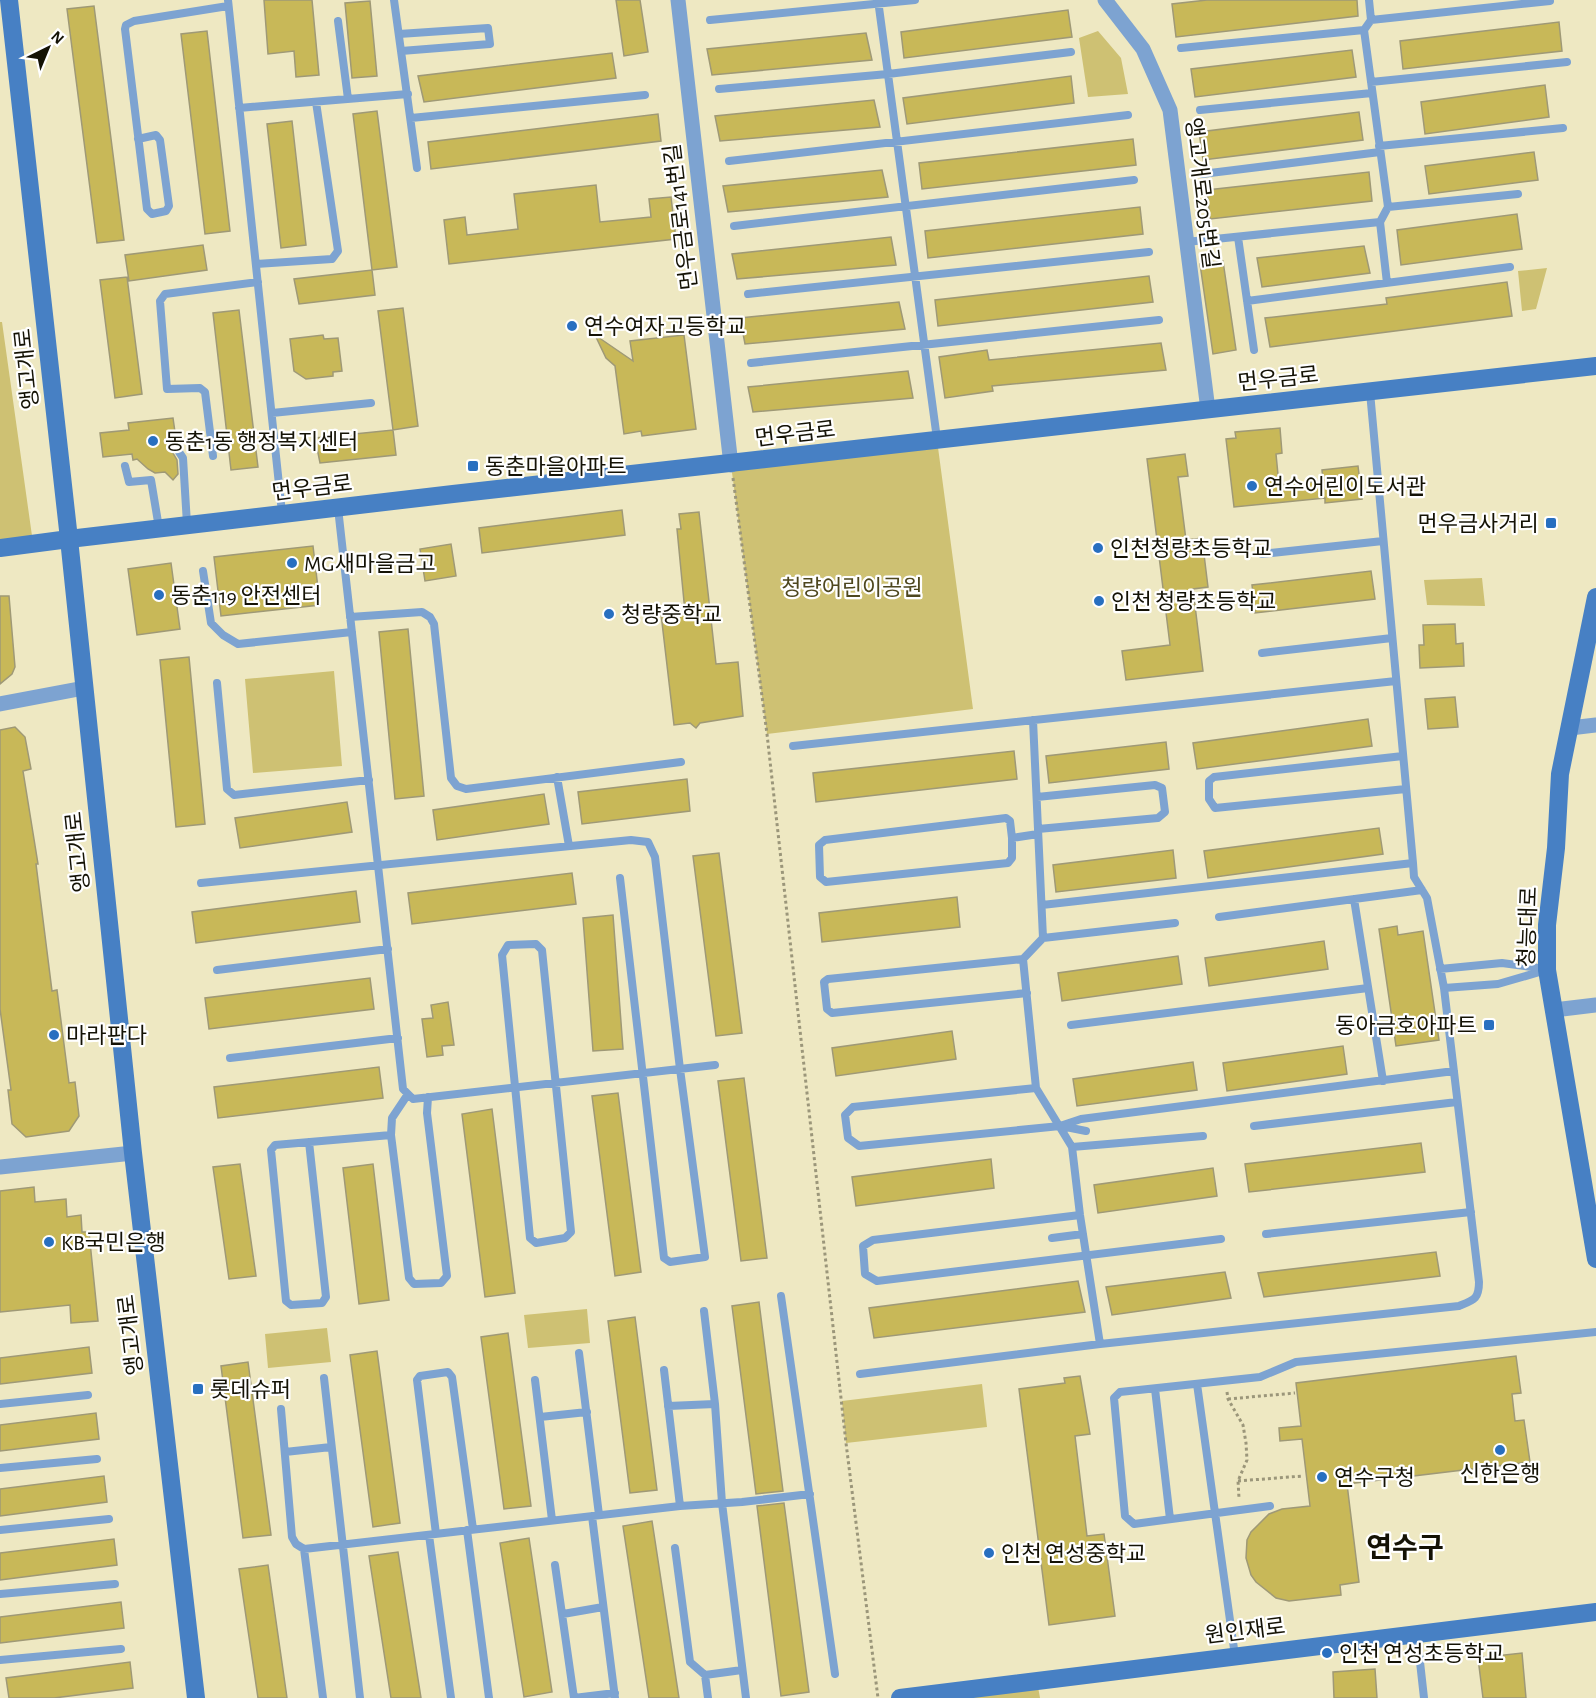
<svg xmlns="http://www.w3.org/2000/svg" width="1596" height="1698" font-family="'Alegreya Sans','Noto Sans KR',sans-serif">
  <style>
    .green { fill: #cec173 }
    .building { fill: #c8b858; stroke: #9f9976; stroke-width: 1.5 }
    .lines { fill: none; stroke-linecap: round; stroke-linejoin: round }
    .path { stroke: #9b967a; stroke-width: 3; stroke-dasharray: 3 3; stroke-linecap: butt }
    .lane { stroke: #7da3d1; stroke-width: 8 }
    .street { stroke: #7da3d1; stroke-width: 15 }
    .secondary { stroke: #4780c4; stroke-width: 18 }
    .poi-dot { fill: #286fc0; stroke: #fff; stroke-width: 2 }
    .labels { text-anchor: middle; stroke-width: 4.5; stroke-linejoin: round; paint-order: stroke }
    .street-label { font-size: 22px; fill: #141205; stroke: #fff }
    .poi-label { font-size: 22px; fill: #141205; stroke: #fff; text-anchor: start }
    .park-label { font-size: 22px; fill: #4e471e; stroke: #fff }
    .district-label { font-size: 28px; font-weight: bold; fill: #141205; stroke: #fff }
  </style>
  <rect width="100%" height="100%" fill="#eee8c2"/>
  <!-- green -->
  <path class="green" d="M1098 31 1121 58 1128 94 1088 97 1079 38Z
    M1547 268 1536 309 1522 311 1518 271Z
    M0 322H2L33 543 0 548Z
    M937 440 973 709 767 734 731 465Z
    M1482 578 1485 606 1427 605 1424 580Z
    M334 671 342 766 253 773 245 679Z
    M587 1309 590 1343 528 1348 524 1315Z
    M327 1328 331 1362 268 1368 265 1334Z
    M982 1384 987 1427 846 1443 842 1401Z
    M1037 1681 1040 1698H900Z"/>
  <!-- building -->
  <path class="building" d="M264 0H312L319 75 296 77 294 51 268 54Z
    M616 0H640L648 52 624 56Z
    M1207 0H1357L1358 16 1176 37 1172 4Z
    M370 1 377 76 352 78 345 3Z
    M94 6 124 240 97 243 67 9Z
    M1068 10 1072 37 904 58 901 32Z
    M1559 22 1562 51 1403 69 1400 41Z
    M207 31 230 231 205 234 181 34Z
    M866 33 872 60 712 75 707 49Z
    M1352 50 1356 77 1195 97 1191 69Z
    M612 53 616 78 424 102 418 76Z
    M1071 76 1074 103 907 124 903 98Z
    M1545 85 1549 117 1425 134 1421 102Z
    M874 100 880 127 720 141 715 116Z
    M377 111 397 267 372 270 353 114Z
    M1359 112 1363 140 1203 160 1199 132Z
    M658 114 661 141 431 169 428 142Z
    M292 121 306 245 281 248 267 124Z
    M1133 139 1136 165 922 189 919 163Z
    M1534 152 1538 180 1429 194 1425 166Z
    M882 170 888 197 728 212 723 186Z
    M1369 172 1372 201 1210 219 1207 190Z
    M596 185 600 222 651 217 649 199 671 197 676 239 449 264 444 220 465 217 467 235 518 229 514 194Z
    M1140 207 1143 234 928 258 925 231Z
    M1517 214 1522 249 1401 265 1397 230Z
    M891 237 896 265 737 279 732 254Z
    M203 245 207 270 129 281 125 255Z
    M1364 246 1370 273 1262 287 1257 258Z
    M1223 261 1236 350 1213 354 1200 264Z
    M372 270 375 295 299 304 294 279Z
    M1149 276 1153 302 938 326 935 300Z
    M127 277 142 394 115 398 100 280Z
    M1507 282 1512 316 1270 347 1265 318 1387 304 1386 298Z
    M899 302 905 329 745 344 740 318Z
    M403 308 418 426 393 430 378 311Z
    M239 310 258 467 231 470 213 313Z
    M323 335 324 339 338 338 342 371 333 372V376L306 379 294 371 290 339Z
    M595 335 633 361 630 341 684 335 696 429 642 436 641 431 624 434 615 366 606 358Z
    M1161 343 1166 370 992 386 993 391 945 398 939 357 987 350 989 360Z
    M908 371 913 398 753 412 748 387Z
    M173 418 177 446 173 453 177 460 178 474 173 480 165 472 155 473 148 469 137 459 133 460 132 454 103 457 100 433 129 430 128 423Z
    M1280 428 1282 453 1276 454 1279 485 1323 481 1322 470 1358 466 1362 499 1325 503V498L1234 507 1226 439 1236 438 1235 432Z
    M393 430 396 455 320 463 315 438Z
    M1185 454 1188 476 1178 477 1186 540 1202 538 1208 587 1193 589 1203 671 1126 680 1122 651 1170 645 1147 459Z
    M622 510 625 535 482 553 479 528Z
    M699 512 716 664 738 662 743 716 700 723 696 728 690 723 674 725 661 614 685 612 677 529H681L679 514Z
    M451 544 456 576 425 581 420 549Z
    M313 546 320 605 221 616 214 557Z
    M171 563 180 629 137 635 128 569Z
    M1371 571 1375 599 1255 613 1252 585Z
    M0 596H9L15 667 12 674 0 684Z
    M1455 624 1456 644 1463 643 1464 666 1420 668 1419 645H1424L1423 625Z
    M408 629 424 796 395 799 379 632Z
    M189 657 205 824 176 827 160 660Z
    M1455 697 1458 727 1428 729 1425 699Z
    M1368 719 1372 746 1197 769 1193 743Z
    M15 727 25 737 31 769 23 771 38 864H36L52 991 57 990 69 1083 75 1082 79 1116 69 1131 26 1137 12 1124 8 1090H11L0 1009V730Z
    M1166 742 1169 769 1049 783 1046 756Z
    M1014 751 1017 779 816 802 813 773Z
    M687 779 690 811 582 824 578 792Z
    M544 794 549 824 437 840 433 810Z
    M347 802 352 832 240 848 235 818Z
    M1379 828 1383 854 1208 878 1204 851Z
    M1173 850 1176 878 1056 892 1053 865Z
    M719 853 742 1033 716 1036 693 856Z
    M572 873 576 904 412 924 408 893Z
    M356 891 360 922 196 943 192 912Z
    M957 897 960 927 822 942 819 913Z
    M613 915 623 1049 593 1051 583 918Z
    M1397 926 1398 935 1423 931 1439 1040 1396 1046 1379 929Z
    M1324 941 1328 969 1209 986 1205 958Z
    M1178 956 1182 984 1062 1001 1058 973Z
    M370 978 374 1009 209 1029 205 998Z
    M448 1002 454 1045 442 1046 443 1055 427 1057 422 1019 433 1018 431 1005Z
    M952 1031 956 1059 836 1076 832 1048Z
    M1343 1046 1347 1074 1227 1091 1223 1063Z
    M1193 1062 1197 1090 1077 1106 1073 1079Z
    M379 1067 383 1098 218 1118 214 1087Z
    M744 1078 767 1258 741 1261 718 1081Z
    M618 1093 641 1272 615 1276 592 1096Z
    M492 1109 515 1293 485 1297 462 1114Z
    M1421 1143 1425 1172 1249 1192 1245 1164Z
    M991 1159 994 1188 856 1206 852 1177Z
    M240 1164 256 1276 229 1279 213 1167Z
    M373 1164 389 1300 359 1304 343 1168Z
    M1213 1168 1217 1196 1098 1213 1094 1185Z
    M34 1187 35 1202 66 1199 67 1217 81 1215 82 1232H89L98 1321 71 1323 70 1305 0 1312V1191Z
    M1436 1252 1440 1276 1264 1297 1258 1273Z
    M1225 1272 1231 1298 1112 1315 1106 1287Z
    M1078 1281 1085 1312 874 1338 869 1308Z
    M759 1302 783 1491 756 1494 732 1306Z
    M635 1317 657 1490 630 1493 608 1321Z
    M508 1333 531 1506 504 1509 481 1337Z
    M89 1347 92 1373 0 1384V1358Z
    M377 1351 400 1523 373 1527 350 1355Z
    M1516 1356 1521 1393 1512 1394 1515 1421 1524 1420 1530 1462 1347 1484 1359 1582 1340 1585 1341 1595 1289 1601 1276 1598 1256 1582 1251 1575 1246 1558 1247 1540 1251 1532 1269 1514 1282 1509 1310 1506 1302 1439 1280 1441 1279 1428 1301 1426 1296 1383Z
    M248 1362 271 1535 243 1538 221 1366Z
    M1080 1376 1090 1434 1075 1436 1087 1536 1104 1534 1115 1616 1049 1625 1019 1389 1065 1383 1064 1378Z
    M96 1413 99 1439 0 1451V1425Z
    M104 1476 107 1502 0 1516V1489Z
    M784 1503 809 1692 781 1696 757 1506Z
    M652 1521 679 1698H649L623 1526Z
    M529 1538 552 1692 524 1697 500 1543Z
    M114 1539 117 1565 0 1580V1553Z
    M398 1552 421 1698H391L369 1556Z
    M268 1565 287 1698H258L239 1569Z
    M121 1602 124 1628 0 1643V1617Z
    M1522 1653 1526 1698H1483L1478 1658Z
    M130 1662 133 1688 54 1698H9L6 1678Z
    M1375 1669 1377 1698H1334L1333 1672Z"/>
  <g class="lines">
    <!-- path -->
    <path class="path" d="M733 478 767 734 846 1443 878 1698
      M1227 1392 1228 1399 1243 1425 1246 1443 1247 1460 1238 1481 1239 1498
      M1228 1399 1295 1393
      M1238 1481 1303 1476"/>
    <!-- lane -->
    <path class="lane" d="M228 0 282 513
      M394 0 417 168
      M878 0 937 439
      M1369 0 1371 20 1364 30 1388 207 1380 222 1387 283
      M710 20 915 0
      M1371 20 1550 1
      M338 21 348 99
      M399 34 488 28 490 44 401 51
      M1181 48 1364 30
      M1371 82 1567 62
      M719 89 888 74 1071 52
      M239 108 408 94
      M1200 110 1372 93
      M411 118 645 95
      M138 139 156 135 160 140 169 206 166 211 152 214 147 209 125 29 126 25 134 21 228 6
      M1379 146 1563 128
      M729 161 1128 115
      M1202 174 1380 152
      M1388 207 1518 194
      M734 226 1134 180
      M1238 237 1254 350
      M1186 242 1380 222
      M256 264 332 259 338 251 316 102
      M748 294 1149 252
      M1247 301 1510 267
      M751 363 1159 320
      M272 413 371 403
      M179 452 183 458 187 524
      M213 456 205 392 200 388 167 389 160 301 165 294 258 282
      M125 466 129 482 151 480 159 528
      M338 508 403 1089 413 1099 715 1065
      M1262 554 1383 541
      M203 571 211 623 223 635 238 644 352 632
      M350 617 422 612 430 617 434 624 451 778 457 786 466 789 681 762
      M1262 653 1392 638
      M217 683 227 789 234 795 369 780
      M1033 720 1043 938 1023 959 1036 1088 1072 1147 1080 1215 1100 1344
      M793 746 1396 681
      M1403 756 1214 777 1209 781V799L1215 808 1406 789
      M557 777 569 846
      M1037 797 1155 785 1162 788 1165 812 1158 818 1038 829
      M1012 838V858L1008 863 826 882 820 877 819 845 825 840 1006 818 1010 821 1012 838 1038 834
      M201 883 631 840 648 842 655 857 680 1069 705 1257 670 1262 664 1258 620 878
      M1354 899 1383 1081
      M1042 905 1413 863
      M1219 917 1422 890
      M1043 938 1175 923
      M536 944 542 950 571 1232 565 1238 536 1243 530 1238 502 955 508 945Z
      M1023 959 828 979 824 982 827 1009 832 1013 1027 993
      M1440 969 1502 963 1546 969
      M217 970 388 949
      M1444 988 1498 984 1543 971
      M1071 1025 1368 988
      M230 1058 398 1038
      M1036 1088 853 1107 845 1115 848 1138 859 1146 1060 1126 1081 1119 1454 1071
      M408 1094 392 1118 391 1135 409 1278 414 1284 441 1283 447 1276 427 1113 428 1097
      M1061 1126 1086 1131
      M1254 1126 1457 1102
      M309 1142 326 1297 322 1303 291 1305 286 1301 271 1150 275 1145 391 1135
      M1072 1147 1203 1136
      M1080 1215 873 1240 863 1246 865 1274 877 1281 1221 1239
      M1266 1234 1471 1212
      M1052 1238 1083 1234
      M781 1296 835 1674
      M704 1311 715 1404 722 1503 746 1698
      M579 1353 599 1515
      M664 1370 680 1506
      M860 1374 1100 1344 1459 1306C1474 1300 1479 1299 1479 1282L1444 988 1427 898 1414 877 1413 863 1370 392
      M324 1378 360 1698
      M535 1380 552 1520
      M1197 1384 1235 1656
      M1155 1389 1170 1519
      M0 1404 88 1395
      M668 1406 715 1404
      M281 1409 292 1537 296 1544 304 1549 680 1506 742 1502 810 1494
      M540 1417 587 1412
      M285 1452 331 1447
      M0 1468 97 1459
      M1270 1506 1134 1524 1125 1516 1114 1398 1120 1392 1260 1377 1296 1362 1596 1332
      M592 1516 615 1698
      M0 1530 109 1519
      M467 1530 489 1698
      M436 1534 417 1380 420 1376 448 1372 452 1377 473 1529
      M429 1535 451 1698
      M675 1548 690 1662 705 1675 742 1670
      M304 1549 323 1698
      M555 1565 574 1698 615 1693
      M0 1594 115 1584
      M563 1614 603 1607
      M1417 1635 1424 1698
      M0 1660 121 1649
      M705 1675 708 1698"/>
    <!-- street -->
    <path class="street" d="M678 0 731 465
      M1105 0 1143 49 1170 110 1208 410
      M0 704 84 688
      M1570 728 1596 725
      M1554 1010 1596 1005
      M0 1167 133 1153"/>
    <!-- secondary -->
    <path class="secondary" d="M9 0 69 539 133 1153 196 1698
      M0 548 69 539 453 494 1596 366
      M1596 597 1560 774 1556 848 1547 925V970L1596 1259
      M900 1698 1596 1612"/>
  </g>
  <!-- markers -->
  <g class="poi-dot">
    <circle cx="572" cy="326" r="6"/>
    <circle cx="153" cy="441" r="6"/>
    <rect x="467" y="460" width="12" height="12" rx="3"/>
    <circle cx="1252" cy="486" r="6"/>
    <rect x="1545" y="517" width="12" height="12" rx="3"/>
    <circle cx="1098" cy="548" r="6"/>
    <circle cx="292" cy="563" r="6"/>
    <circle cx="159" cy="595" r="6"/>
    <circle cx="1099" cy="601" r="6"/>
    <circle cx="609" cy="614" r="6"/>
    <rect x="1483" y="1019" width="12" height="12" rx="3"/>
    <circle cx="54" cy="1035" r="6"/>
    <circle cx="49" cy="1242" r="6"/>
    <rect x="192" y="1383" width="12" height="12" rx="3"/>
    <circle cx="1500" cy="1450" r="6"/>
    <circle cx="1322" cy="1477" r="6"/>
    <circle cx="989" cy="1553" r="6"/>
    <circle cx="1327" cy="1653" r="6"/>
  </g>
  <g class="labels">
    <!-- street labels -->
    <g class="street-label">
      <text transform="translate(1203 193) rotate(83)" y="8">앵고개로205번길</text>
      <text transform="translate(680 217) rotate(-97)" y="8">먼우금로141번길</text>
      <text transform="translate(26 369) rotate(-96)" y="8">앵고개로</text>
      <text transform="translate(1278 378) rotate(-6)" y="8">먼우금로</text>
      <text transform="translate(795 433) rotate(-7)" y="8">먼우금로</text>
      <text transform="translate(312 487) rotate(-7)" y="8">먼우금로</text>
      <text transform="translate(77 852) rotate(-96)" y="8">앵고개로</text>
      <text transform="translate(1527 927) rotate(-88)" y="8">청능대로</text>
      <text transform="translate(130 1335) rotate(-97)" y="8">앵고개로</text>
      <text transform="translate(1245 1630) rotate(-7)" y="8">원인재로</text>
    </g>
    <!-- poi labels -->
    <g class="poi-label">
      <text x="584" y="334">연수여자고등학교</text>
      <text x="165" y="449">동춘1동 행정복지센터</text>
      <text x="485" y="474">동춘마을아파트</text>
      <text x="1264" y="494">연수어린이도서관</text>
      <text x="1539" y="531" text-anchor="end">먼우금사거리</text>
      <text x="1110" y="556">인천청량초등학교</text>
      <text x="304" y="571">MG새마을금고</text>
      <text x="171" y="603">동춘119 안전센터</text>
      <text x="1111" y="609">인천 청량초등학교</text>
      <text x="621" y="622">청량중학교</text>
      <text x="1477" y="1033" text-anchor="end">동아금호아파트</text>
      <text x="66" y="1043">마라판다</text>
      <text x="61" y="1250">KB국민은행</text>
      <text x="210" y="1397">롯데슈퍼</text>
      <text x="1500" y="1481" text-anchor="middle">신한은행</text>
      <text x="1334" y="1485">연수구청</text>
      <text x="1001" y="1561">인천 연성중학교</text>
      <text x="1339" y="1661">인천 연성초등학교</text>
    </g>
    <!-- park labels -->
    <g class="park-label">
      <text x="852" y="595">청량어린이공원</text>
    </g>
    <!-- district labels -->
    <g class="district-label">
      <text x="1405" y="1557">연수구</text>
    </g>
  </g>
  <!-- north arrow -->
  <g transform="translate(48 48) rotate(43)" stroke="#ffffff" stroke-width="4.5" paint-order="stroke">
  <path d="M0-4.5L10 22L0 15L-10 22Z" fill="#141205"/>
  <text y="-9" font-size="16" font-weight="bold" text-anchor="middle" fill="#141205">N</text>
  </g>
</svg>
